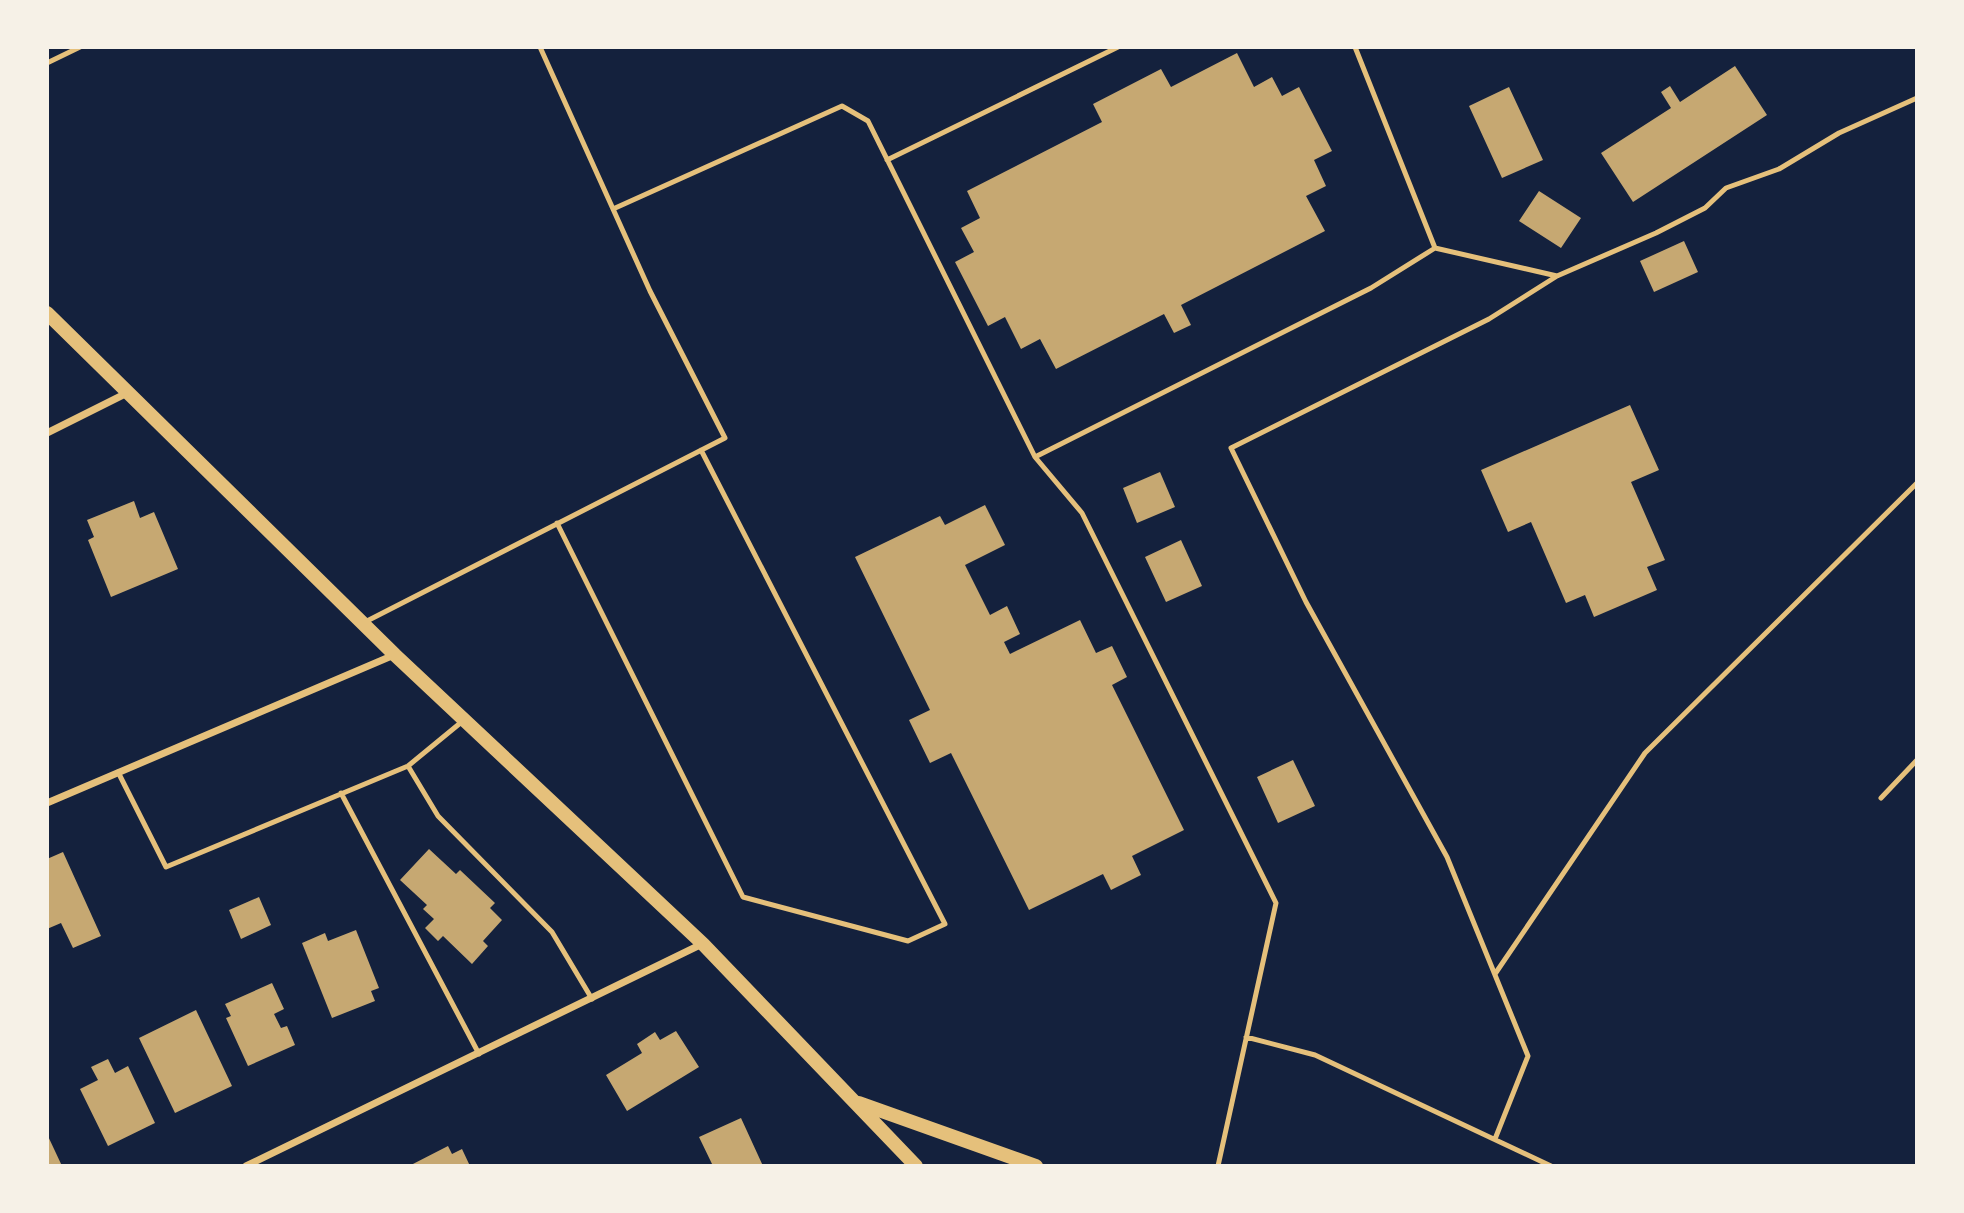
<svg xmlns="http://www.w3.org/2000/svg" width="1964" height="1213" font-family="Literata,serif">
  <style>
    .building { fill: #c6a872 }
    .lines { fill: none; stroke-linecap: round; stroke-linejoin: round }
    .service { stroke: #e5c07b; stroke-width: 5 }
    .minor { stroke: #e5c07b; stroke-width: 7 }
    .secondary { stroke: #e5c07b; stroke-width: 14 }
  </style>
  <rect width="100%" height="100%" fill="#14213d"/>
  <!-- building -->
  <path class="building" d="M1237 53 1254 87 1272 77 1282 96 1299 87 1332 151 1314 160 1326 186 1306 196 1325 231 1181 305 1191 325 1174 333 1164 314 1056 369 1040 339 1021 349 1005 317 988 326 955 262 974 252 961 228 980 218 967 191 1102 122 1093 104 1161 69 1171 87Z
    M1735 66 1767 115 1633 202 1601 153 1671 108 1661 92 1670 86 1680 102Z
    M1509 87 1543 160 1502 178 1469 106Z
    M1539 191 1581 218 1561 248 1519 221Z
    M1684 241 1698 272 1654 292 1640 261Z
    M1630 405 1659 470 1631 482 1665 560 1647 567 1657 590 1594 617 1585 595 1566 603 1531 522 1508 532 1481 470Z
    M1160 472 1175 507 1137 523 1123 488Z
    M134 501 140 518 154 512 178 569 111 597 88 540 94 537 87 520Z
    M985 505 1005 545 965 565 990 615 1007 606 1020 634 1004 642 1010 654 1080 620 1096 653 1112 646 1127 677 1112 685 1184 830 1132 856 1141 875 1111 890 1103 874 1029 910 951 753 930 763 909 720 930 710 855 557 940 516 945 525Z
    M1181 540 1202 586 1166 602 1145 557Z
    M1293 760 1315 806 1278 823 1257 777Z
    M429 849 456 874 460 870 495 903 490 908 502 920 483 941 488 946 472 964 443 936 438 941 425 928 434 919 423 909 427 905 400 880Z
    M63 852 101 936 73 948 61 923 47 929V859Z
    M259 897 271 925 241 939 229 910Z
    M356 930 379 988 371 991 375 1001 332 1018 302 943 325 933 328 941Z
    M272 983 284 1009 274 1014 281 1028 287 1026 295 1045 248 1066 226 1018 231 1016 225 1004Z
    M196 1010 232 1086 175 1113 139 1038Z
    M676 1031 699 1067 627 1111 606 1075 642 1053 637 1044 655 1032 660 1040Z
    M108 1059 115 1073 128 1066 155 1123 108 1146 80 1089 98 1080 91 1067Z
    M741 1118 763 1166H713L699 1137Z
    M47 1134 62 1166H47Z
    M448 1146 452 1154 462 1149 470 1166H409Z"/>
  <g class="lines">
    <!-- service -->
    <path class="service" d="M47 63 80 47
      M887 160 1118 47
      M613 209 842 106 868 121 1035 457 1371 288 1435 248 1355 47
      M1435 248 1557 276 1656 233 1705 208 1726 188 1779 169 1839 133 1917 98
      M1035 457 1082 513 1276 903 1218 1166
      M557 523 743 897 908 941 945 924 701 450
      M365 622 725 438 650 291 540 47
      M408 766 438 816 552 932 592 999
      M118 772 166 867 408 766 464 720
      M341 793 479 1054
      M1881 798 1917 760
      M1495 974 1645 753 1917 483
      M1246 1037 1315 1055 1551 1166
      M1495 1139 1528 1056 1447 857 1306 602 1231 448 1489 319 1557 276"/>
    <!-- minor -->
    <path class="minor" d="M47 433 129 392
      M47 803 394 655
      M246 1166 702 944"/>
    <!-- secondary -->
    <path class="secondary" d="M47 313 395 655 703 944 916 1166
      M859 1103 1036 1166"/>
  </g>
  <!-- border -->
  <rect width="1964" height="1213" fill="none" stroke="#f6f1e7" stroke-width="98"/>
</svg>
